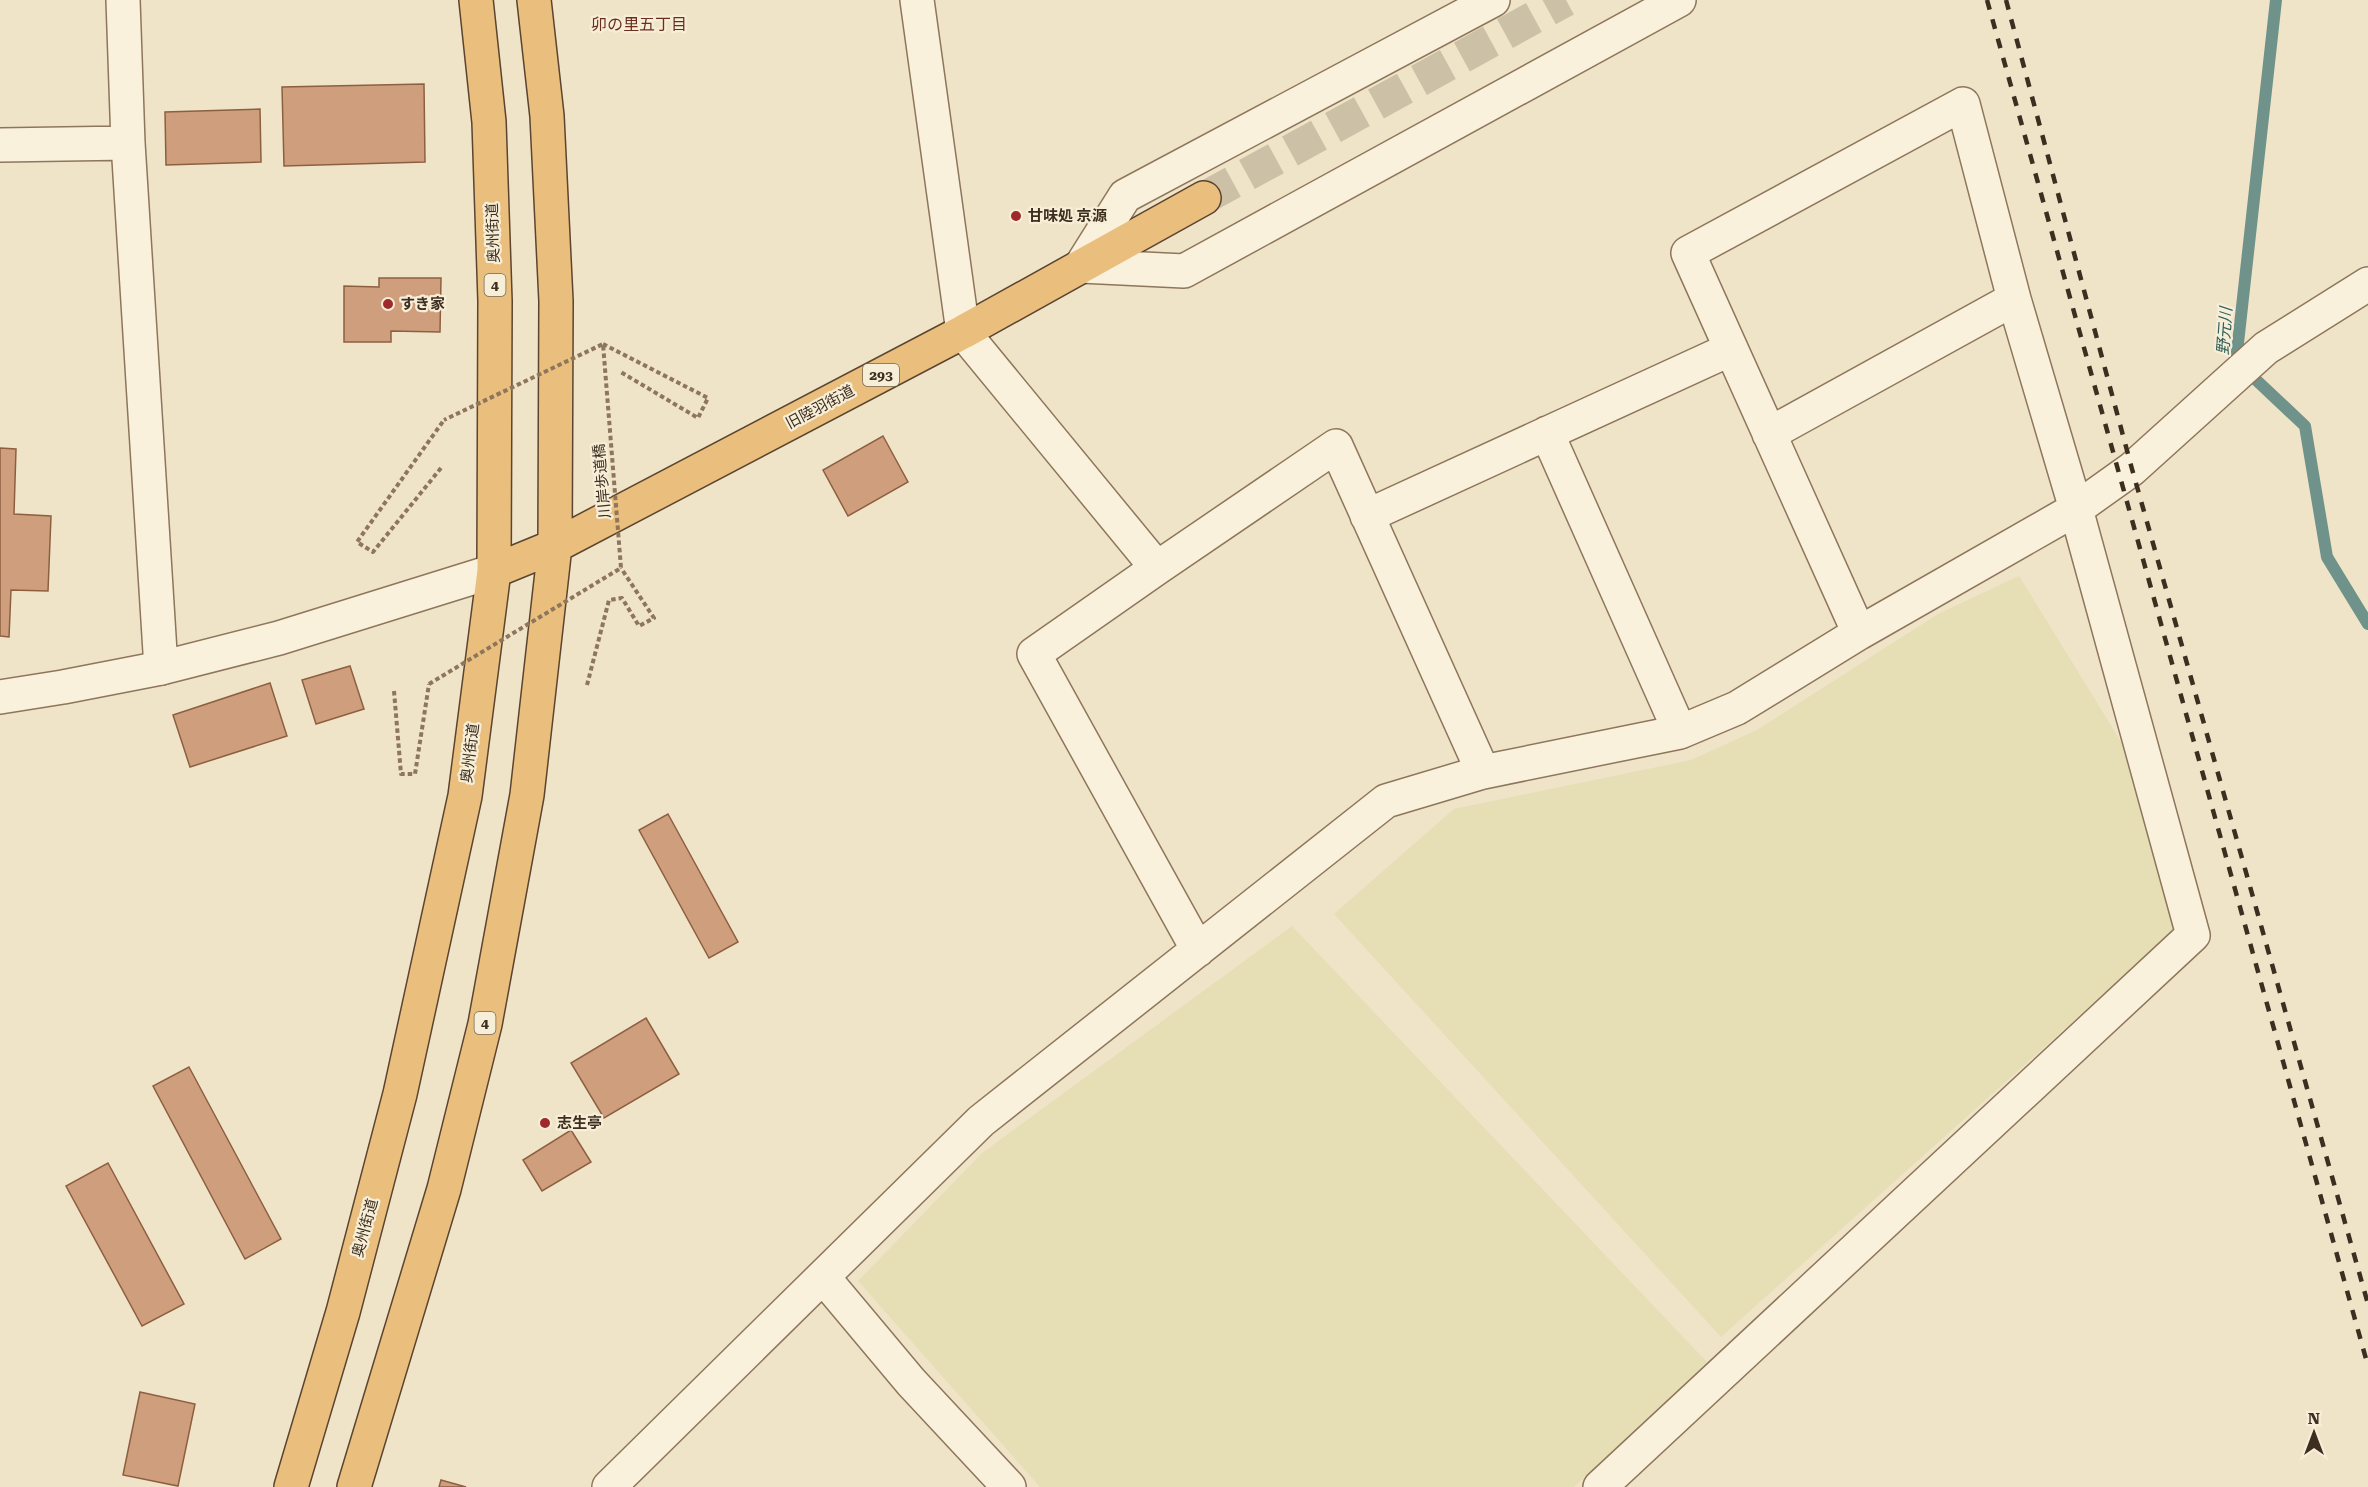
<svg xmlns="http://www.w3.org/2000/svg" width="2368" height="1487" font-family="'Roboto Serif','Noto Sans JP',serif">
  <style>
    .farmland { fill: #e6deb5 }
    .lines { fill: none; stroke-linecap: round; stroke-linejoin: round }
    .stream { stroke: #6f938a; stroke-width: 12 }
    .building { fill: #cf9f7d; stroke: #8d5f41; stroke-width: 1.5 }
    .trunk-tunnel { stroke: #ccc0a6; stroke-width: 33; stroke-dasharray: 33 16; stroke-linecap: butt }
    .minor-casing { stroke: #8d765c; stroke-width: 36 }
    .tertiary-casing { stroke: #8d765c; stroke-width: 36 }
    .trunk-casing { stroke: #5b4430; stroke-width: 36 }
    .path { stroke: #8d765c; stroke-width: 4; stroke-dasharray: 4.5 3; stroke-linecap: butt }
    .minor { stroke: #faf1dc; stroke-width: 33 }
    .tertiary { stroke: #faf1dc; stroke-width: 33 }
    .trunk { stroke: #eabe7c; stroke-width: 33 }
    .rail { stroke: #3d2e20; stroke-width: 4.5; stroke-dasharray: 10 10; stroke-linecap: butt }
    .path-bridge { stroke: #8d765c; stroke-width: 4; stroke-dasharray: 4.5 3; stroke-linecap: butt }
    .poi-dot { fill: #9e2a2b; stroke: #f7eed8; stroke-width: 2 }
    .labels { text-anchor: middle; stroke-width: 4.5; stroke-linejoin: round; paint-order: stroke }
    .shield { fill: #f7eed8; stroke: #756857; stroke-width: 1.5 }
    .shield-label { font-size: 14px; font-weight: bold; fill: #3d2e20 }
    .poi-label { font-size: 15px; font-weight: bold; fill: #3d2e20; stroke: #f7eed8; text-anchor: start }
    .street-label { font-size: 15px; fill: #3d2e20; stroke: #f7eed8 }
    .neighbourhood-label { font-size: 16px; fill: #6b2e1e; stroke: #f7eed8 }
    .water-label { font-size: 16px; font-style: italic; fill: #2f5d5a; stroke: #f7eed8 }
  </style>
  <rect width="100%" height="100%" fill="#f0e4c8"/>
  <!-- farmland -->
  <path class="farmland" d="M2019 576 2128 753 2175 930 1721 1337 1334 914 1454 809 1691 760 1757 730 1938 614Z
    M1292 926 1707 1362 1574 1487H1040L858 1281 982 1153Z"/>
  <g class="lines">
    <!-- stream -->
    <path class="stream" d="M2276 0 2236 361 2305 426 2327 557 2368 624"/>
  </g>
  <!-- building -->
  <path class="building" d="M424 84 425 162 284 166 282 87Z
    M260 109 261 162 166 165 165 112Z
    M379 278H441L440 332 391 331V342H344V286L379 287Z
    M883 436 908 482 848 516 823 470Z
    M0 448 16 449 14 514 51 516 48 591 11 590 9 637 0 636Z
    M350 666 364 709 316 724 302 680Z
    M270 683 287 736 190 767 173 715Z
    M668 814 738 942 709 958 639 830Z
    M646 1018 679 1074 604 1118 571 1063Z
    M189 1067 281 1239 245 1259 153 1086Z
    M571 1130 591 1162 542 1191 523 1160Z
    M108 1163 184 1304 142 1326 66 1186Z
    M140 1392 195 1404 178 1486 123 1475Z
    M441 1480 466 1487H439Z"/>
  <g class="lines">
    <!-- trunk-tunnel -->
    <path class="trunk-tunnel" d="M1204 198 1566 0"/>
    <defs>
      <path id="minor" d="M123 0 128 143 161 668
        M917 0 963 332 1157 568
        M1493 0 1125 196 1081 266 1184 271 1679 0
        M0 145 128 143
        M1547 433 1680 732
        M1769 434 2014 299
        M1367 516 1731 349
        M1198 950 1034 654 1157 568 1336 446 1483 772
        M823 1277 911 1382 1009 1487
        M609 1487 981 1121 1386 801 1483 772 1680 732 1737 708 1859 633 2076 509 2132 469 2266 348 2368 284
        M1600 1487 2193 935 2076 509 2014 299 1963 104 1688 253 1859 633"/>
      <path id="tertiary" d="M0 697 63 687 161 668 279 638 494 571"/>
      <path id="trunk" d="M494 571 555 546 963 332 1204 198
        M291 1487 343 1312 400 1094 465 796 494 571 495 301 489 122 476 0
        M354 1487 444 1189 485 1024 527 795 555 546 556 301 547 116 534 0"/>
    </defs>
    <!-- minor casing -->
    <use href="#minor" class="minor-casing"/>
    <!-- tertiary casing -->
    <use href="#tertiary" class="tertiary-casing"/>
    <!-- trunk casing -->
    <use href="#trunk" class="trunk-casing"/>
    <!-- path -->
    <path class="path" d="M603 344 708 398 698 418 619 371
      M441 468 373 552 357 542 444 420
      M587 685 609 600 622 598 639 626 654 618 621 568
      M394 691 401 774H415L429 684"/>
    <!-- minor -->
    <use href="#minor" class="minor"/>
    <!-- tertiary -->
    <use href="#tertiary" class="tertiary"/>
    <!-- trunk -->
    <use href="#trunk" class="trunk"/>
    <!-- rail -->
    <path class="rail" d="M1987 0 2368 1366
      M2006 0 2132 469 2368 1304"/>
    <!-- path-bridge -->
    <path class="path-bridge" d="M429 684 621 568 603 344 444 420"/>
  </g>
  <!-- markers -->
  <g class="poi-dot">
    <circle cx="1016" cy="216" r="6"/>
    <circle cx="388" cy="304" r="6"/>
    <circle cx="545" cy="1123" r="6"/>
  </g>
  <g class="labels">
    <!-- shield labels -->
    <g class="shield">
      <rect x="484.5" y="274" width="21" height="22" rx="4.5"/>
      <rect x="863" y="364" width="36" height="22" rx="4.5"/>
      <rect x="474.5" y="1012" width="21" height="22" rx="4.5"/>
    </g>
    <g class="shield-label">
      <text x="495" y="290">4</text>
      <text x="881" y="380">293</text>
      <text x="485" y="1028">4</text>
    </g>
    <!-- poi labels -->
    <g class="poi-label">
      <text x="1028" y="221">甘味処 京源</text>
      <text x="400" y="309">すき家</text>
      <text x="557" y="1128">志生亭</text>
    </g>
    <!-- street labels -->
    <g class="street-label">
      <text transform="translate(493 233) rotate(-92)" y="5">奥州街道</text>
      <text transform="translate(820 407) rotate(-28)" y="5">旧陸羽街道</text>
      <text transform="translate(602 481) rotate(-95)" y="5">川岸歩道橋</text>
      <text transform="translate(470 753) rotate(-83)" y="5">奥州街道</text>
      <text transform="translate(365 1228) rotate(-75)" y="5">奥州街道</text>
    </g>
    <!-- neighbourhood labels -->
    <g class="neighbourhood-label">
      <text x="639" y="30">卯の里五丁目</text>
    </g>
    <!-- water labels -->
    <g class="water-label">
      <text transform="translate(2224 331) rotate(-86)" y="6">野元川</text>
    </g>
  </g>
  <!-- north arrow -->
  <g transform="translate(2314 1433)" stroke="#f7eed8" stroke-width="4.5" paint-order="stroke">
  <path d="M0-4.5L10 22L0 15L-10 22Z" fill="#3d2e20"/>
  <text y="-9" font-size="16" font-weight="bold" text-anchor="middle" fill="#3d2e20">N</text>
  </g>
</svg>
